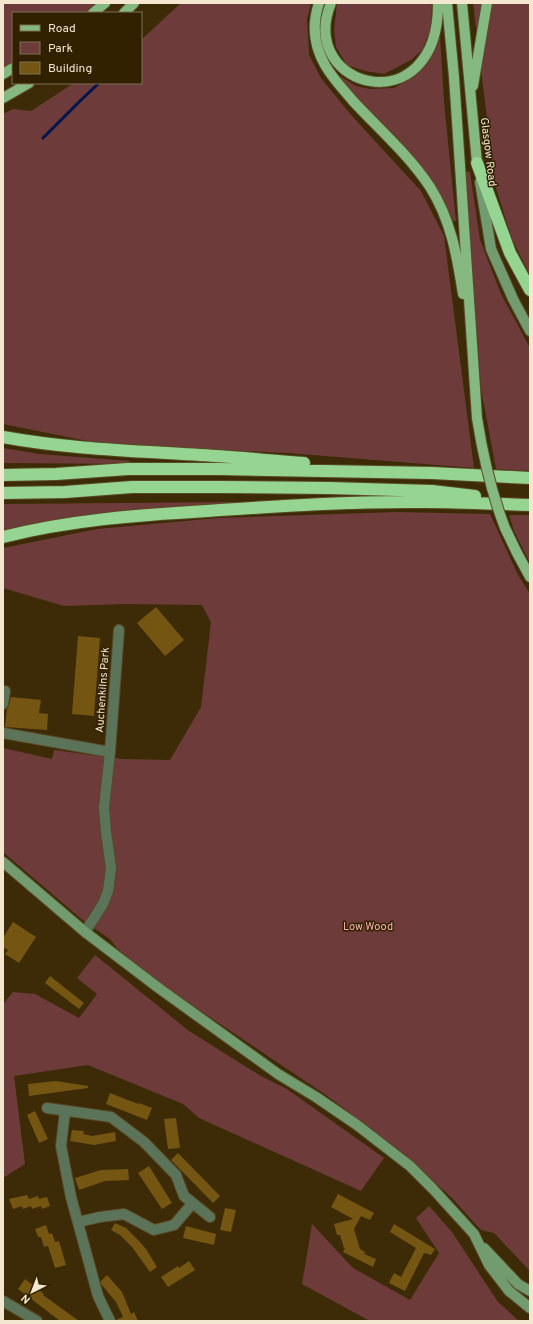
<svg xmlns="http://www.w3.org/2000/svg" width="533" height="1324" font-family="Overpass,sans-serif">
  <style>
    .green { fill: #6d3c3a }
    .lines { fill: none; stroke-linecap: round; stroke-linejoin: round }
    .stream { stroke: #00134e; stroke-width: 3 }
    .building { fill: #745612 }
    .street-casing { stroke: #594926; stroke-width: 12 }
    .secondary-casing { stroke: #594926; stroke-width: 12 }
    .primary-casing { stroke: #594926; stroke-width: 12 }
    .highway-casing { stroke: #594926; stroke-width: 14 }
    .street { stroke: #5b7459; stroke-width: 10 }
    .secondary { stroke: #739b70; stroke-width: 10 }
    .primary { stroke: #85b981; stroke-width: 10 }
    .highway { stroke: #96d491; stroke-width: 12 }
    .primary-bridge-casing { stroke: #594926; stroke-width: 12; stroke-linecap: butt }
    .primary-bridge { stroke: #85b981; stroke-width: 10 }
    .labels { text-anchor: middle; stroke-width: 3; stroke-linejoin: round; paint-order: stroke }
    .street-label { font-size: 11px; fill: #f4e7cf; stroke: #312100 }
    .park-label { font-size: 11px; fill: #fbb3af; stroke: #312100 }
  </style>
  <rect width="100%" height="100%" fill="#3c2b06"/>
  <!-- green -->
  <path class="green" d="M3 3H97L86 13H13V65L3 70Z
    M181 3H311L307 19 309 55 321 78 351 115 421 191 444 236 474 468 288 453 107 445 3 424V114L13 109 31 111 74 83H141V40Z
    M337 3H432L431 28 422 50 411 60 384 74 365 71 347 65 336 47 334 30Z
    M473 3H530V275L512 239 495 185Z
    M440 35 444 102 456 221H450L442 202 338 80 340 76 356 86 370 89 394 88 410 79 430 60Z
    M465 171 470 172 480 240 501 294 530 348V471L496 469 481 389Z
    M3 448 40 454 130 461V464L3 463Z
    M236 502 235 505 3 533V504Z
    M397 512 490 514 518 575 530 594V1271L494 1233 481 1230 452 1198 400 1151 326 1095 156 981 117 948 110 939 85 922 3 852V748L52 759 54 750 122 759 170 760 201 707 211 622 202 605 126 604 64 606 3 588V548L97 529 218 518Z
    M509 515H530V563L514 531Z
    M95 955 189 1031 261 1076 287 1089 384 1158 361 1191 199 1118 183 1104 88 1065 14 1076 25 1164 3 1178V1004L13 992 35 994 79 1018 97 994 77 978Z
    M429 1206 452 1232 498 1302 519 1321H370L302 1284 312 1224 353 1268 410 1300 439 1253 416 1218Z"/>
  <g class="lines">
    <!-- stream -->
    <path class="stream" d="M43 138 81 100 99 83"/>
  </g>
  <!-- building -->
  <path class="building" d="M156 607 184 640 165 656 137 623Z
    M78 636 100 638 94 716 72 714Z
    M11 697 41 700 39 713 48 714 47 730 5 727 7 709 9 705Z
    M13 922 36 937 19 963 5 954 8 950 3 947V938Z
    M50 976 84 1003 79 1009 45 983Z
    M56 1081 88 1086V1088L29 1096 28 1084Z
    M110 1093 138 1104 139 1103 152 1108 147 1120 106 1104Z
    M35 1111 48 1139 39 1143 27 1115Z
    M176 1118 180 1148 168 1149 164 1119Z
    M72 1130 84 1131 83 1134 92 1136 115 1132 116 1141 94 1145 70 1141Z
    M178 1153 220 1196 213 1203 171 1160Z
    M149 1166 172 1203 162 1209 138 1173Z
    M128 1169 129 1180 105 1181 79 1190 75 1178 101 1170Z
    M338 1194 374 1213 370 1220 361 1216 354 1229 360 1249 365 1252 364 1254 376 1259 373 1267 343 1252 345 1248H344L340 1235H337L334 1224 353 1219 331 1207Z
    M27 1195 29 1199 38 1196 41 1205 39 1199 47 1197 50 1206 42 1209 41 1206 32 1209 31 1206 23 1209 22 1206 13 1209 9 1199Z
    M225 1208 236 1210 231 1232 220 1230Z
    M115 1223 126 1228 139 1241 146 1249 157 1267 150 1272 132 1247 120 1235 111 1230Z
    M394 1224 435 1249 431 1255 424 1253 405 1291 389 1283 394 1273 401 1277 416 1248 390 1232Z
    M46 1225 49 1234 52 1233 55 1242 59 1241 66 1265 55 1268 48 1246 44 1247 41 1237H38L35 1229Z
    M186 1226 216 1234 214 1245 183 1238Z
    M189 1261 195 1270 168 1287 161 1277 178 1266 179 1268Z
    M107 1275 122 1292 131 1314 134 1312 138 1321H116V1320L123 1317 116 1302 101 1284V1281Z
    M25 1279 44 1294 43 1295 79 1321H60L34 1301 18 1289Z"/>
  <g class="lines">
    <defs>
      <path id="street" d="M3 704 5 691
        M3 733 110 752
        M85 932 103 904 108 891 111 868 106 832 104 808 110 752 119 630
        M47 1108 111 1117 144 1142 176 1175 184 1196 210 1217
        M65 1111 61 1146 71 1197 98 1296 110 1321
        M78 1222 100 1217 124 1214 154 1230 174 1225 192 1204
        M3 1301 37 1321"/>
      <path id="secondary" d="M480 182 491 249 513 299 530 331
        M3 862 85 932 160 989 278 1074 316 1097 357 1125 410 1166 433 1189 474 1234 489 1265 509 1291 530 1308
        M484 1248 518 1284 530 1291"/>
      <path id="primary" d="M319 3C312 24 314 46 325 65 332 78 343 89 353 101 379 129 409 155 430 187 451 220 457 256 463 294
        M331 3C296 90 439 125 438 3
        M447 3 454 77 477 418
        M462 3 477 163
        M93 13 105 3
        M124 13 134 3
        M3 74 13 68
        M473 86 487 3
        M3 98 29 83
        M505 528 517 553 530 577"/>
      <path id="highway" d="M477 163 510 253 530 290
        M3 437C74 450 145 451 216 456 246 458 275 461 304 463
        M3 475 56 474 128 469H220L432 473 530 478
        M3 493 65 492 132 487H221L329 488 432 491 475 496
        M3 537C70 520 138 515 207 511 280 506 354 501 427 502 461 502 496 504 530 505"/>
    </defs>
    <!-- street casing -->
    <use href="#street" class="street-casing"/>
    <!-- secondary casing -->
    <use href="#secondary" class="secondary-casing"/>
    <!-- primary casing -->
    <use href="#primary" class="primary-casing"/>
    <!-- highway casing -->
    <use href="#highway" class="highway-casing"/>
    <!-- street -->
    <use href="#street" class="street"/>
    <!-- secondary -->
    <use href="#secondary" class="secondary"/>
    <!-- primary -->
    <use href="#primary" class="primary"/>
    <!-- highway -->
    <use href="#highway" class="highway"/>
    <defs>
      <path id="primary-bridge" d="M477 418C483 456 491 492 505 528"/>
    </defs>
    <!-- primary-bridge casing -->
    <use href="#primary-bridge" class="primary-bridge-casing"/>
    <!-- primary-bridge -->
    <use href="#primary-bridge" class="primary-bridge"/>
  </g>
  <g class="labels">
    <!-- street labels -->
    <g class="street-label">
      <text transform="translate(489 152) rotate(83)" y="4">Glasgow Road</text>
      <text transform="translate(102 690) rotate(-86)" y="4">Auchenkilns Park</text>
    </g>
    <!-- park labels -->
    <g class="park-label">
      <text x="368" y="930">Low Wood</text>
    </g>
  </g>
  <!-- border -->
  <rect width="533" height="1324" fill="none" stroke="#f4e7cf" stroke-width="8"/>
  <!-- legend -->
  <rect x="12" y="12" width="130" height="72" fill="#312100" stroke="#7f7053"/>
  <rect x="20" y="25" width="20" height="6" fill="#85b981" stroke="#7f7053"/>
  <text x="48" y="32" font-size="12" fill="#f4e7cf">Road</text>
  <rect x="20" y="42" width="20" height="12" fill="#6d3c3a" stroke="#7f7053"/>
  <text x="48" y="52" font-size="12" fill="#f4e7cf">Park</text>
  <rect x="20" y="62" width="20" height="12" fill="#745612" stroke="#7f7053"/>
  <text x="48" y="72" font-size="12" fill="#f4e7cf">Building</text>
  <!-- north arrow -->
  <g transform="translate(32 1292) rotate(222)" stroke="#312100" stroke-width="3" paint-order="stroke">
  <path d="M0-3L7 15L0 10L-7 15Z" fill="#f4e7cf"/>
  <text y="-6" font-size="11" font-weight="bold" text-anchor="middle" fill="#f4e7cf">N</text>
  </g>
</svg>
